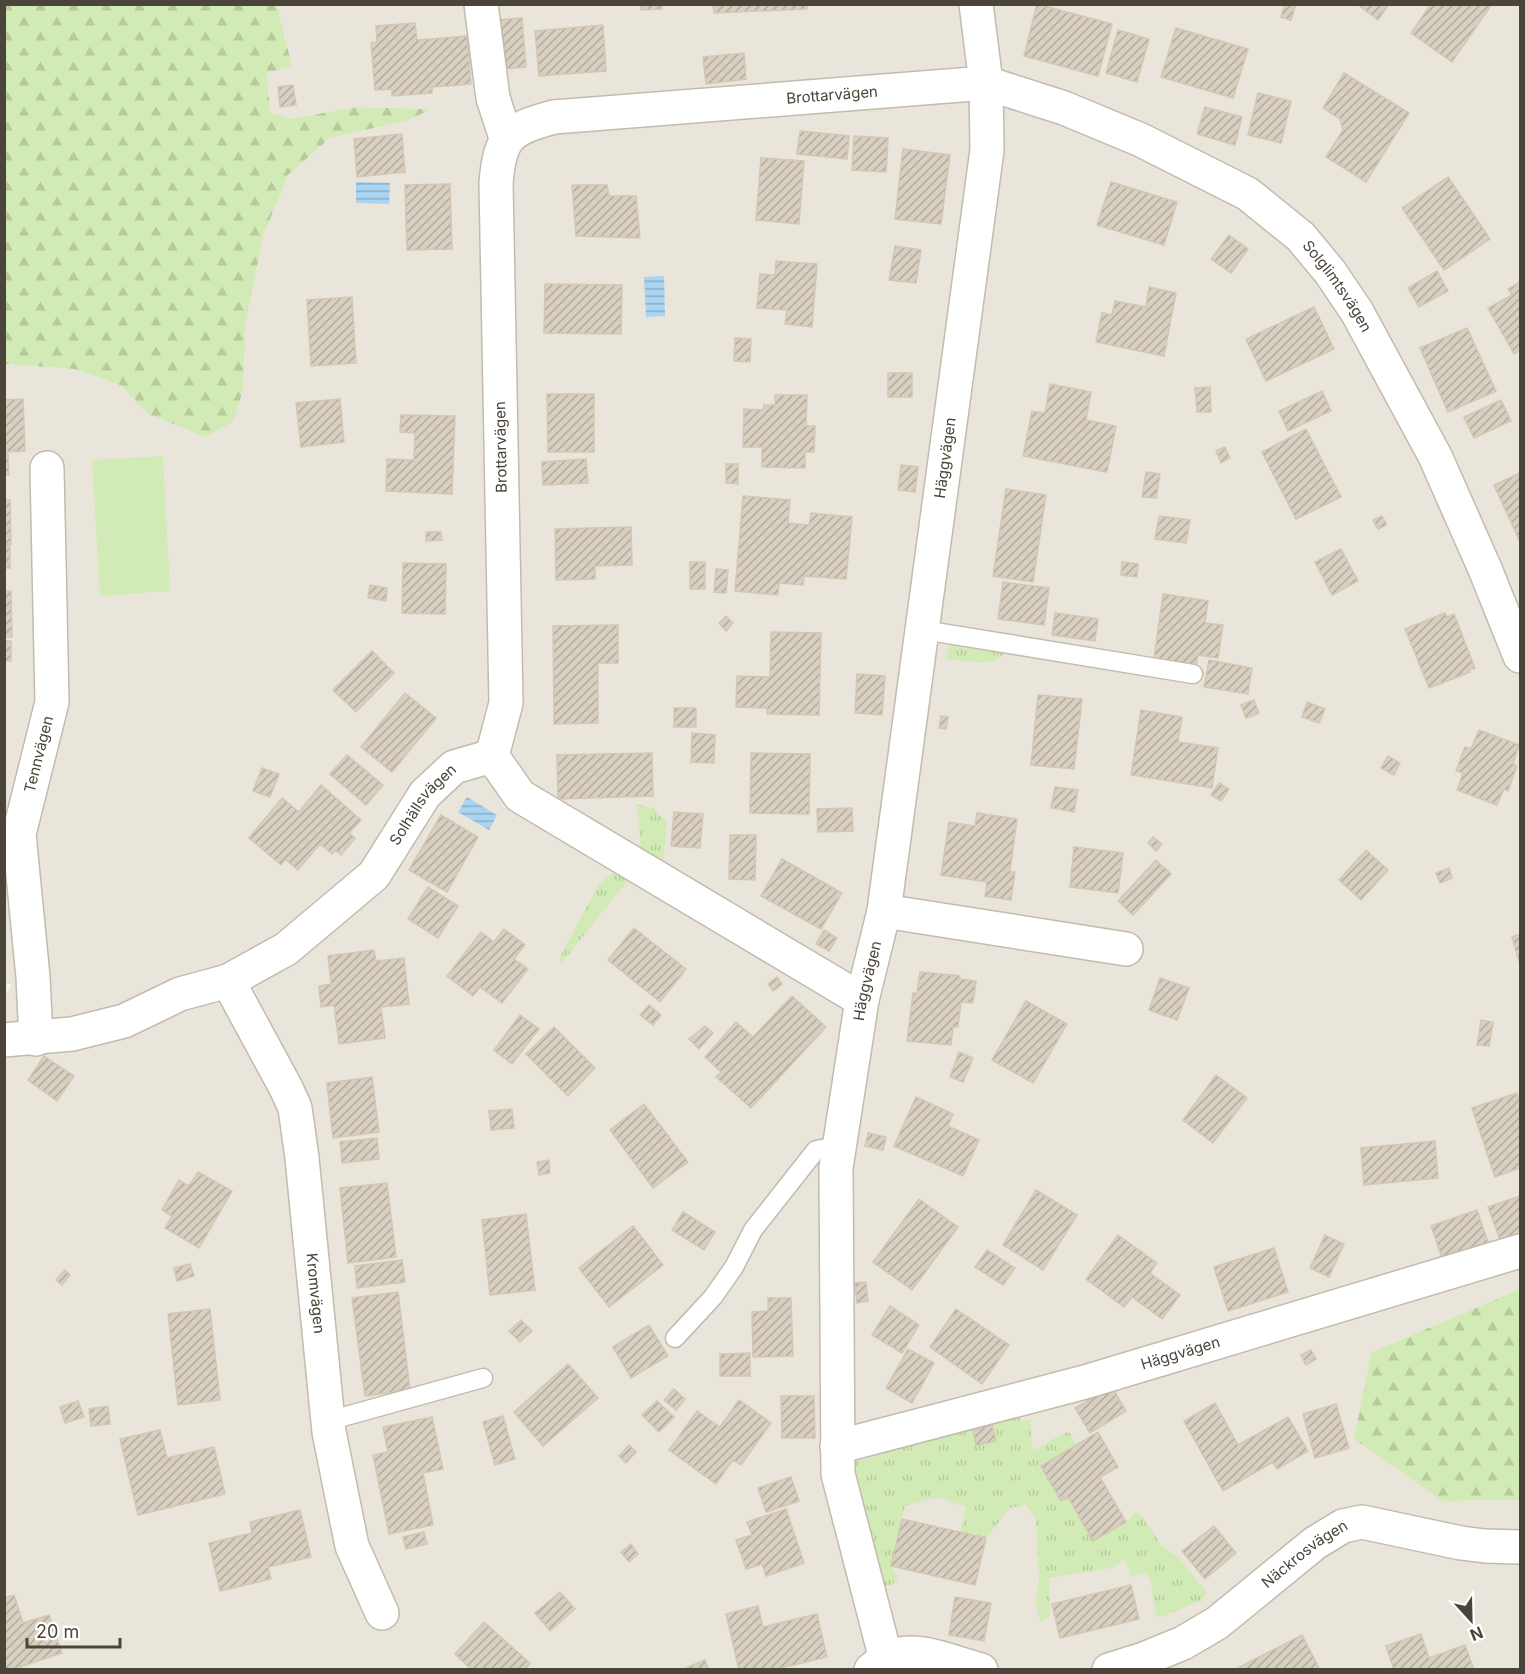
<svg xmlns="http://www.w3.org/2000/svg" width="1525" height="1674" font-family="Inter,sans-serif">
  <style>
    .residential { fill: #eae5da }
    .grass { fill: url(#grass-tufts) }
    .forest { fill: url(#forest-firs) }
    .pitch { fill: #d2eab5 }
    .water { fill: url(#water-rules) }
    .building { fill: url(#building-hatch); stroke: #d3c7b4; stroke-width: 1.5 }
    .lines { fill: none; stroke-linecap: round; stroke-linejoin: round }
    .service-casing { stroke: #c2bbae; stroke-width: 21 }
    .minor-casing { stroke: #c2bbae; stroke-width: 36 }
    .service { stroke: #fff; stroke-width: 18 }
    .minor { stroke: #fff; stroke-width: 33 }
    .labels { text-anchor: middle; stroke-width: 4.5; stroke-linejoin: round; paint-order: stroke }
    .street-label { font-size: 15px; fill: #4b4439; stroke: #fff }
  </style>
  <defs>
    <pattern id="grass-tufts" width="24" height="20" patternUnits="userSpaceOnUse" patternTransform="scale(1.5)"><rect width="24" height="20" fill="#d2eab5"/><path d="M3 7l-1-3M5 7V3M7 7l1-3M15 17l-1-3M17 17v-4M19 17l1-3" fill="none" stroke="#b6ca9c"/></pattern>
    <pattern id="forest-firs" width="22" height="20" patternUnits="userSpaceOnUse" patternTransform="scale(1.5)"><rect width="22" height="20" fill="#d2eab5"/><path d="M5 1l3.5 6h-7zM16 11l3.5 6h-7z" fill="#b6ca9c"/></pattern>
    <pattern id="water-rules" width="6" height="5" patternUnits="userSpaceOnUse" patternTransform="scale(1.5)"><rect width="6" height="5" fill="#a9d4f2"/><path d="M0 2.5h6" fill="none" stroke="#8caec5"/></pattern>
    <pattern id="building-hatch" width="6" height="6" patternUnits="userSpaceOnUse" patternTransform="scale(1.5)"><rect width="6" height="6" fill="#d8cfc1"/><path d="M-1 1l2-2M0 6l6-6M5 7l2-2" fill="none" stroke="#b1aa9e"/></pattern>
  </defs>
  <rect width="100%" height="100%" fill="#f6f3ec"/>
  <!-- residential -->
  <path class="residential" d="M277 5H1520V1289L1372 1352 1443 1501 1520 1500V1669H5L4 992 10 990 11 984H4V364L74 369 120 385 148 414 243 389 246 321 263 235 288 175 330 138 409 120 430 109 354 107 292 119 270 112 267 73 292 65Z"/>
  <!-- grass -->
  <path class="grass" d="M950 640 1008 651C992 669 968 661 946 659Z
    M637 804 654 808 667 823 663 863 641 852Z
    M620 868 632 875 561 964 560 957 596 889 602 881Z
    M1017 1412 1021 1422 1031 1419 1032 1449H1036L1064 1433 1069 1432 1077 1445 1041 1466 1061 1501 1068 1497 1093 1540 1126 1522 1136 1512 1142 1516 1162 1546 1181 1560 1207 1593 1202 1600 1159 1618 1156 1615 1150 1579 1145 1573 1131 1577 1128 1566 1124 1560 1112 1568 1049 1578 1050 1616 1041 1622 1035 1601 1039 1583 1036 1519 1026 1505 1010 1508 986 1538 960 1532 966 1507 937 1497 905 1506 891 1566 898 1579 891 1585 880 1586 852 1463Z"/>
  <!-- forest -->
  <path class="forest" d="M4 5H277L292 66 267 73 270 112 292 119 354 107 431 109 409 120 330 138 288 175 263 236 246 321 243 389 234 421 206 437 148 414 120 385 74 369 5 364Z
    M1520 1289V1500L1443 1501 1354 1439 1372 1352Z"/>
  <!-- pitch -->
  <path class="pitch" d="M163 456 170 591 100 596 92 460Z"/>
  <!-- water -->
  <path class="water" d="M356 182 390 183 389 204 356 203Z
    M664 276 665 316 646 317 644 277Z
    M467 797 497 815 489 830 458 812Z"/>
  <!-- building -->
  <path class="building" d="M641 4H662V9L641 10Z
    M713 4H807V9L714 13Z
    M1037 4 1112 24 1098 76 1024 56Z
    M1285 4H1296L1291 20 1281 17Z
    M1357 4H1389L1378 20Z
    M1431 4H1492L1452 62 1411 33Z
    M522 18 526 67 502 69 497 20Z
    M415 23 417 40 467 36 471 84 432 87V93L392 96V89L375 90 371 43 377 42 376 26Z
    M603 25 606 71 539 76 535 31Z
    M1176 28 1248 49 1233 98 1161 77Z
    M1118 30 1149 39 1137 82 1106 73Z
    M744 53 746 79 706 84 703 57Z
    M1344 73 1409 113 1366 182 1326 157 1343 130 1340 119 1323 108Z
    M293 85 296 105 280 107 278 87Z
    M1258 93 1291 101 1281 143 1248 135Z
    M1205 107 1242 117 1235 145 1197 134Z
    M800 131 849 136 847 159 797 154Z
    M402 134 405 172 357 177 354 139Z
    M854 136 888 138 886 172 852 170Z
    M903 149 950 155 941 224 895 219Z
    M761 158 804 161 799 224 756 220Z
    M1448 177 1490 239 1444 270 1402 208Z
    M1111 182 1177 202 1164 245 1097 225Z
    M450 184 452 249 407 250 405 185Z
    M572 185H607L609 196H636L640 238 576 236Z
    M1229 235 1248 249 1231 273 1211 259Z
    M895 246 921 250 916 283 889 280Z
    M776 261 817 264 812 327 785 324 787 310 757 308 760 274 775 275Z
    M1437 271 1448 291 1419 307 1408 288Z
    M1520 282V350L1514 354 1488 308 1512 295 1508 289Z
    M545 284 622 285 621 334 544 333Z
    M1149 287 1176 293 1164 356 1096 342 1102 313 1112 315 1115 301 1146 307Z
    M352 297 356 363 311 366 307 300Z
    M1314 307 1334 349 1266 381 1246 339Z
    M1467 328 1496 391 1448 412 1420 348Z
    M735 338 751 339 750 362 734 361Z
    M888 373H912V397H888Z
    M1050 384 1091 392 1086 420 1116 426 1107 472 1023 456 1032 411 1045 413Z
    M1210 387 1211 412H1197L1195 388Z
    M1322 391 1331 411 1288 431 1279 411Z
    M547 394H594V452H548Z
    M775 395H807L806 426H815L814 452H805V468L762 467V447H743L744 409 763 410 764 405H775Z
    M23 399 25 451 4 452V400Z
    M340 399 344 442 301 447 296 403Z
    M1501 400 1511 421 1474 438 1464 417Z
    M401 415 455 416 452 494 386 491 387 459 414 460 415 433 400 432Z
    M1306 429 1341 497 1296 519 1262 452Z
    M1225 447 1230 458 1221 463 1216 451Z
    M4 454H8L9 475H4Z
    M586 459 588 483 543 485 542 462Z
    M726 464H738V484L726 483Z
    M901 465 918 467 915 492 898 490Z
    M1146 472 1160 474 1156 498 1142 497Z
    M1520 473V542L1494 485Z
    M1006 489 1046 495 1033 582 993 576Z
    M743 496 790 500 788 523 809 525 811 513 852 517 846 579 804 576 803 585 779 583 778 595 735 591Z
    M4 500H10L11 544 4 545Z
    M1159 516 1190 520 1186 543 1155 539Z
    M1382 516 1387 525 1378 529 1373 520Z
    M631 527 632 565 595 566V579L556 580 555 529Z
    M426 532H441L442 540 426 541Z
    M4 546H10V568H4Z
    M1341 549 1358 581 1332 595 1315 562Z
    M690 562H705V589H690Z
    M1122 562 1138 564 1137 577 1121 575Z
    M403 563 446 564 445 614 402 613Z
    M716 569 728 570 726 593 714 592Z
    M1003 582 1049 588 1044 625 998 619Z
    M370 585 387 588 386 601 368 598Z
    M4 591H11L12 637H4Z
    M1163 594 1208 601 1205 623 1223 625 1218 658 1198 655 1196 665 1154 659Z
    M1055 613 1098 619 1095 641 1052 635Z
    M1445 613 1447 617 1454 614 1475 668 1469 670 1470 672 1429 688 1405 629Z
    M726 616 733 623 726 631 719 623Z
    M618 625V663H598V723L554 724 553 626Z
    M771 632 821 633 819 715 767 714V708L736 707 737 676 770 677Z
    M4 641H11V661H4Z
    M372 651 394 673 356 712 333 690Z
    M1209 660 1252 668 1248 694 1204 687Z
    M857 674 885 676 882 715 855 713Z
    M405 693 436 718 392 772 361 747Z
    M1038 695 1082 699 1074 769 1031 765Z
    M1254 700 1259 713 1246 718 1241 705Z
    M1307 702 1325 709 1319 723 1302 717Z
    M674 708H696V727H674Z
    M1141 710 1182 717 1178 742 1218 748 1212 788 1131 775Z
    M941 716 948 717 946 729 939 728Z
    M1479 730 1519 745 1513 764 1517 766 1508 791 1504 789 1497 805 1457 790 1463 773 1456 771 1465 747 1471 749Z
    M692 733 715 735 714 763 691 762Z
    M652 753 653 796 558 799 557 755Z
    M751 753 810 754 809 814 750 813Z
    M347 755 383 785 366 805 330 774Z
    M1388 756 1400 763 1394 775 1381 768Z
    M262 768 279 774 270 797 253 791Z
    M1219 783 1229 789 1221 801 1211 795Z
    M321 785 361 820 349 833 355 838 341 855 335 850 332 854 320 844 298 870 285 859 281 865 249 838 282 798 299 812Z
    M1055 787 1078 790 1074 812 1051 808Z
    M852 808 853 831 818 832 817 809Z
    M674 812 703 814 700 848 671 846Z
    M977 813 1017 819 1010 872H1015L1011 900 985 896 987 882 941 875 949 822 975 826Z
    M441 815 478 837 447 892 409 870Z
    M730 835H756L755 880 729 879Z
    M1153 837 1162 844 1156 851 1148 843Z
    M1074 847 1123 853 1118 893 1070 887Z
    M1366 850 1388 870 1361 900 1339 880Z
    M782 859 842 893 821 929 761 896Z
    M1156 860 1171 874 1133 915 1118 901Z
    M1449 868 1452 878 1440 883 1436 873Z
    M428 887 458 906 438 938 408 919Z
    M634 928 686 969 660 1002 608 960Z
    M504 929 525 945 514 959 528 969 502 1003 480 987 473 996 447 976 481 932 494 942Z
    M824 930 837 938 829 951 816 944Z
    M1520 934V965L1512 937Z
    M374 950 376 961 404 958 409 1004 381 1007 385 1038 339 1044 334 1005 321 1007 319 986 331 984 328 956Z
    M920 972 960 976 959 979 976 981 973 1003 961 1002 958 1027H953L951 1045 907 1041 913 993H917Z
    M777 977 782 984 773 991 768 984Z
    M1160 978 1189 988 1177 1020 1149 1010Z
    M792 996 826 1027 751 1108 716 1077 721 1072 705 1057 736 1022 753 1037Z
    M1026 1001 1067 1024 1033 1083 992 1060Z
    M649 1005 661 1015 653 1025 640 1015Z
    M520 1015 539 1029 512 1064 494 1050Z
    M1481 1020 1493 1022 1489 1046 1477 1045Z
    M705 1026 713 1033 699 1049 689 1039Z
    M554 1027 595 1068 568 1096 526 1054Z
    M959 1052 973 1058 963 1082 950 1077Z
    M44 1056 74 1076 57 1101 28 1080Z
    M1216 1075 1247 1098 1213 1143 1183 1120Z
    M372 1077 379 1132 333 1138 327 1083Z
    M1517 1093 1520 1104V1168L1495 1177 1472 1108Z
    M916 1097 953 1114 948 1126 979 1140 963 1176 894 1146Z
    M644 1104 688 1162 653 1188 610 1130Z
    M512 1109 514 1128 491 1130 489 1111Z
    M868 1133 886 1137 883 1150 865 1146Z
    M377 1138 379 1159 342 1163 340 1142Z
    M1435 1141 1438 1178 1364 1185 1361 1148Z
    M549 1160 550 1173 539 1175 537 1162Z
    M198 1172 232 1191 199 1248 165 1228 172 1216 162 1210 179 1180 189 1186Z
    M387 1183 396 1257 348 1263 340 1188Z
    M1036 1190 1077 1215 1043 1270 1003 1245Z
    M1520 1196V1233L1500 1240 1488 1207Z
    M919 1199 958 1227 912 1290 873 1262Z
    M1477 1210 1488 1242 1442 1258 1431 1226Z
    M683 1212 715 1232 704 1250 672 1230Z
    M526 1214 535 1290 490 1295 482 1220Z
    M633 1226 663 1265 609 1307 579 1268Z
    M1118 1235 1157 1263 1150 1273 1180 1295 1162 1319 1132 1297 1124 1307 1086 1279Z
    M1325 1235 1344 1244 1329 1277 1310 1268Z
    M1274 1248 1288 1292 1228 1311 1214 1267Z
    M987 1250 1015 1268 1003 1285 975 1267Z
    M402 1260 405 1282 357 1288 355 1266Z
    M190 1264 194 1276 177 1281 174 1268Z
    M65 1270 70 1275 62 1285 56 1280Z
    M866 1282 868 1301 857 1303 855 1283Z
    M398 1292 410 1390 365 1396 352 1298Z
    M768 1298H791L793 1356 753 1357 752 1312 768 1311Z
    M890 1306 919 1325 902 1353 872 1335Z
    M210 1309 220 1400 178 1405 168 1314Z
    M956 1309 1009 1345 982 1384 930 1347Z
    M521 1320 532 1331 520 1342 509 1331Z
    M649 1325 668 1356 631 1378 613 1347Z
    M908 1349 934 1363 912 1403 886 1388Z
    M1311 1350 1316 1359 1306 1365 1301 1355Z
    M750 1353V1376H720V1354Z
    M568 1364 598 1398 543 1446 514 1412Z
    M1112 1387 1126 1411 1090 1433 1075 1408Z
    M674 1389 685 1399 676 1410 664 1400Z
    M781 1396H814L815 1438H782Z
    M739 1400 771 1423 741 1465 733 1460 716 1484 669 1450 697 1411 720 1427Z
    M78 1401 84 1417 65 1423 60 1407Z
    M657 1401 674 1417 659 1432 642 1415Z
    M1215 1403 1238 1445 1288 1417 1308 1451 1277 1469 1273 1462 1223 1491 1184 1421Z
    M1336 1404 1349 1448 1315 1458 1303 1414Z
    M108 1406 110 1424 91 1426 89 1409Z
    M503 1416 515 1459 495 1465 483 1422Z
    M432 1417 443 1469 423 1473 433 1525 389 1534 373 1455 388 1452 383 1427Z
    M992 1425 996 1441 976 1445 973 1429Z
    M160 1430 167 1458 214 1447 225 1494 138 1515 120 1439Z
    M1098 1432 1118 1467 1100 1477 1126 1522 1093 1541 1068 1497 1061 1501 1041 1466Z
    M629 1445 636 1452 626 1463 619 1456Z
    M791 1477 799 1501 766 1512 758 1488Z
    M786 1509 804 1563 766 1576 762 1564 746 1569 736 1540 752 1535 747 1522Z
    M300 1510 311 1557 268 1567 271 1579 220 1591 209 1543 252 1533 250 1522Z
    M902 1519 986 1538 975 1585 891 1566Z
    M1214 1526 1236 1553 1205 1579 1182 1551Z
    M424 1532 427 1544 406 1549 403 1537Z
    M631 1544 638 1554 629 1562 621 1552Z
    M1131 1585 1139 1619 1060 1638 1052 1604Z
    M560 1592 575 1609 550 1631 535 1613Z
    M14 1595 23 1623 49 1615 62 1653 11 1670H4V1598Z
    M955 1597 991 1603 984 1641 949 1635Z
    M758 1606 763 1627 817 1614 827 1657 773 1670H739L726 1614Z
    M484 1622 530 1663 525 1670H472L455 1654Z
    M1421 1634 1429 1658 1465 1645 1474 1670H1394L1386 1646Z
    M1302 1635 1320 1670H1234Z
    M705 1660 709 1670H681Z"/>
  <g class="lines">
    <defs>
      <path id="service" d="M923 630 1193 674
        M675 1338 713 1297 734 1267 753 1230 816 1150 839 1146
        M328 1421 483 1378"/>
      <g id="minor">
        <path d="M481 4 493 98 506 138"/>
        <path id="s1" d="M492 756 506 703 496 183C500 136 509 129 554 117L986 83 1064 108 1141 140 1248 194 1301 237 1330 272 1357 312 1435 456 1485 569 1520 656"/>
        <path d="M492 756 520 796 862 1000"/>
        <path d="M884 911 1126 949"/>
        <path id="s2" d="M228 981 286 1088 295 1108 302 1158 329 1432 352 1546 382 1613"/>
        <path id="s3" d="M36 1039 33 977 19 834 52 702 47 468"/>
        <path id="s4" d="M4 1040 72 1034 124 1021 180 994 228 981 286 949 374 875 425 794 454 767 492 756"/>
        <path id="s5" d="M837 1447 1085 1382 1520 1251"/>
        <path id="s6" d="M886 1659 838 1474 836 1168 862 1000 884 911 987 150 986 83 976 4"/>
        <path d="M871 1670C876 1666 881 1661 887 1658 916 1644 952 1663 981 1670"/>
        <path id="s7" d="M1109 1670 1144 1659 1183 1643 1217 1623 1315 1543 1343 1526 1362 1522 1461 1543 1485 1546 1520 1547"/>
      </g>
    </defs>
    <!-- service casing -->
    <use href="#service" class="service-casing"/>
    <!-- minor casing -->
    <use href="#minor" class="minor-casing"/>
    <!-- service -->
    <use href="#service" class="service"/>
    <!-- minor -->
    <use href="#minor" class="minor"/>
  </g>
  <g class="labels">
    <!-- street labels -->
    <g class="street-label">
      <text dy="5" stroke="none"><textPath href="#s1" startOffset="952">Brottarvägen</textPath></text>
      <text dy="5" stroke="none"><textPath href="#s1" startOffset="1521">Solglimtsvägen</textPath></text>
      <text transform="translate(501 447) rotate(-91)" y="5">Brottarvägen</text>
      <text dy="5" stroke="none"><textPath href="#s6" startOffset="1216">Häggvägen</textPath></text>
      <text dy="5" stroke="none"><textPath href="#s3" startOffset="288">Tennvägen</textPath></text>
      <text dy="5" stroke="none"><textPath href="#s4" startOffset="501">Solhällsvägen</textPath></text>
      <text dy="5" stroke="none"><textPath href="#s6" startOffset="687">Häggvägen</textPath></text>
      <text dy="5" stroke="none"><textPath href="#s2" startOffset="330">Kromvägen</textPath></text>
      <text dy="5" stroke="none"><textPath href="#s5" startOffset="356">Häggvägen</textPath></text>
      <text dy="5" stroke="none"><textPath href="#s7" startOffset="230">Näckrosvägen</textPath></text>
    </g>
  </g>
  <!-- border -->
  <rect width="1525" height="1674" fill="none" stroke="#4b4439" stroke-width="12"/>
  <!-- north arrow -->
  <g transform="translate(1471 1620) rotate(158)" stroke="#ffffff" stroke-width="4.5" paint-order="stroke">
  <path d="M0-4.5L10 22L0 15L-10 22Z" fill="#4b4439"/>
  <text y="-9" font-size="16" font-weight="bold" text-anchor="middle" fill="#4b4439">N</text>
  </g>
  <!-- scale -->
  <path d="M27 1638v9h93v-9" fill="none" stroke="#4b4439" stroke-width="3"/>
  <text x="36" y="1638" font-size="18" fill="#4b4439" stroke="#ffffff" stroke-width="4.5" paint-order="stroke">20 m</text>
</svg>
